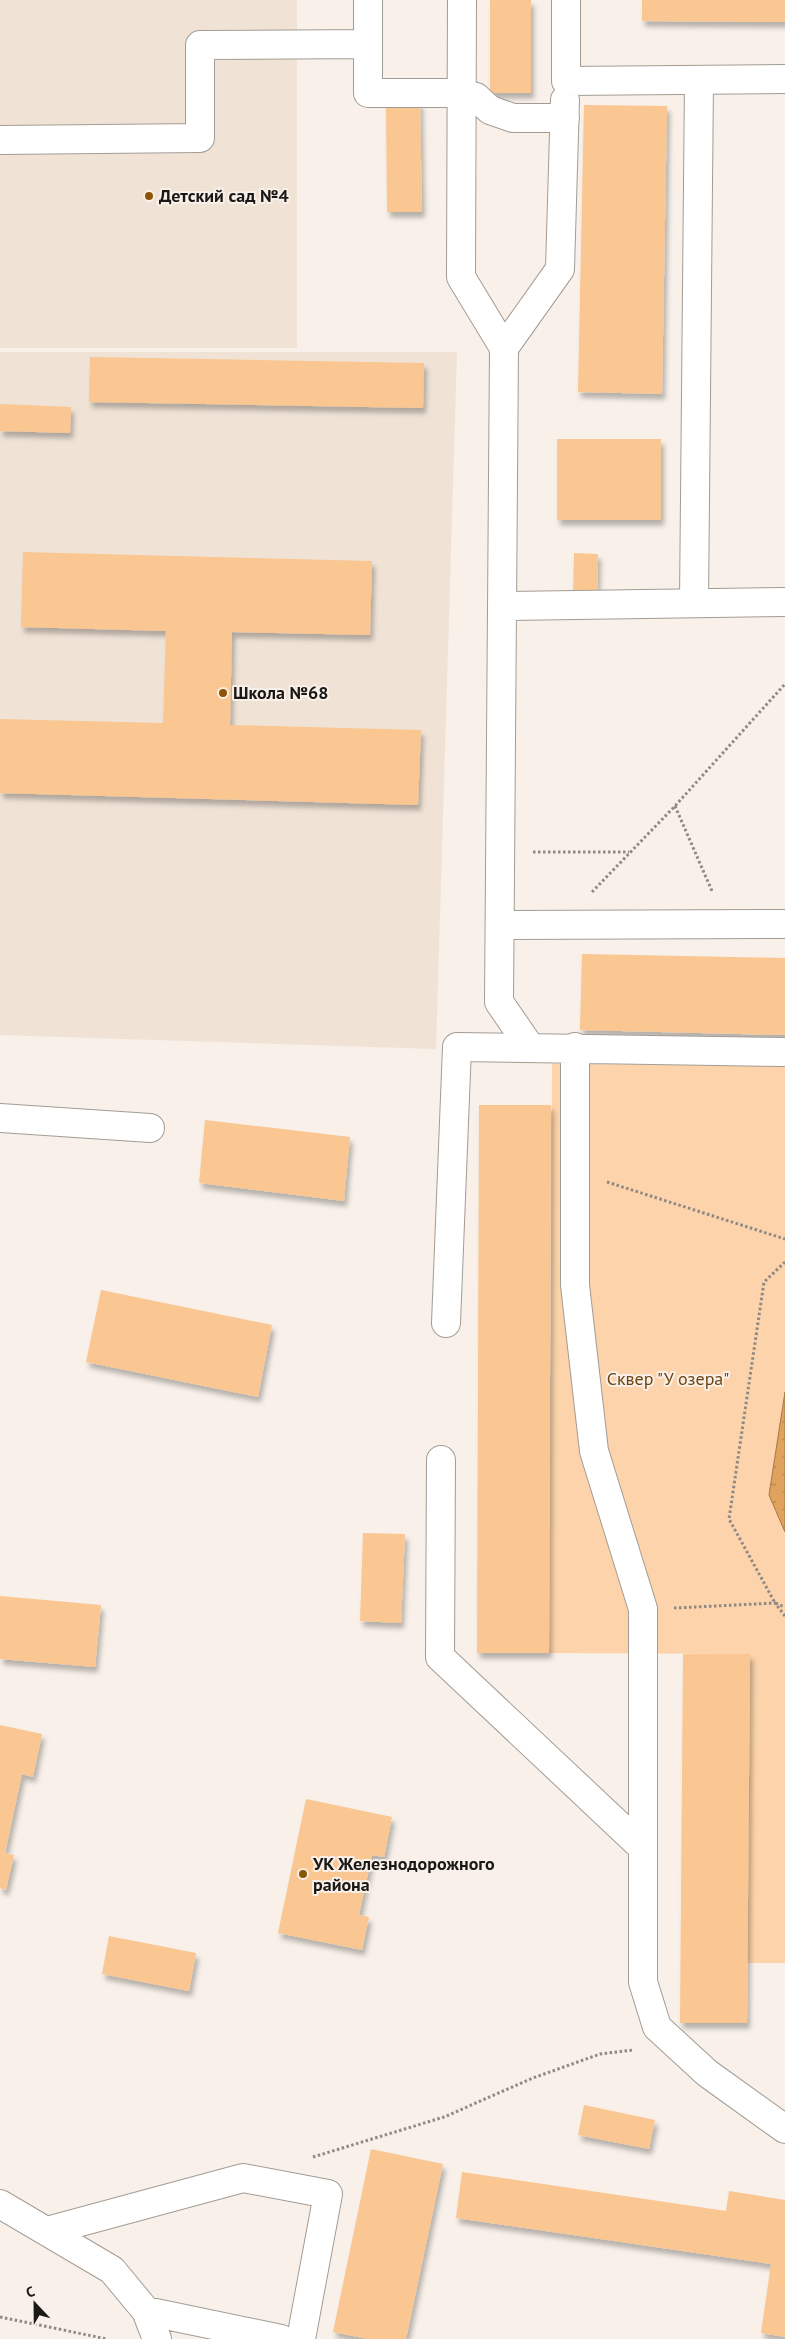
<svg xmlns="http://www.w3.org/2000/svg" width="785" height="2339" font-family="'PT Sans',sans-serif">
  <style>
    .built { fill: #f0e3d6 }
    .green { fill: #fcd3aa }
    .water { fill: url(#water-ripples); stroke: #a57948 }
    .building { fill: #fac691; filter: url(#shadow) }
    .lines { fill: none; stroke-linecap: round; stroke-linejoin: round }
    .minor-casing { stroke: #a39c95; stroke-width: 30 }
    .path { stroke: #8e8984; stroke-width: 3; stroke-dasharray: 2.5 2.5; stroke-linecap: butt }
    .minor { stroke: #fff; stroke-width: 28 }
    .poi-dot { fill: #8b5505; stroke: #f8f0e9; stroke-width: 2 }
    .labels { text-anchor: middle; stroke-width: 4; stroke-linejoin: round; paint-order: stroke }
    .poi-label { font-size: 18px; font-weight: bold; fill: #1b1916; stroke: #f8f0e9; text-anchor: start }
    .park-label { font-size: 18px; fill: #6e4510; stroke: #f8f0e9 }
  </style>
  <defs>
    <pattern id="water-ripples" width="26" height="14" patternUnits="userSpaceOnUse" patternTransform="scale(1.25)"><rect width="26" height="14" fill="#e0a25d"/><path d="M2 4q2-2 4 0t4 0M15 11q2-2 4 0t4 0" fill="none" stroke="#b5834c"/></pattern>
    <filter id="shadow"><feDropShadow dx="3" dy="5.5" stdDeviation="2.5" flood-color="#0004"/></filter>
  </defs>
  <rect width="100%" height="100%" fill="#f8f0e9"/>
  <!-- built -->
  <path class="built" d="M0 0H297V348H0Z
    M0 352H457L436 1049 0 1035Z"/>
  <!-- green -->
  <path class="green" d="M552 1064 785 1065V1963H747L750 1654 549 1653Z"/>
  <!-- water -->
  <path class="water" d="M785 1392V1532L769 1495Z"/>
  <!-- building -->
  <path class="building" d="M490 0H531V93H490Z
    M642 0H785V22L642 21Z
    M420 102 422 212H387L386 103Z
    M584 105 667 106 662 394 578 392Z
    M90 357 424 363 423 408 89 402Z
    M0 404 71 407 70 433 0 431Z
    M557 439H661V520H557Z
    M23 552 372 561 370 635 232 632 230 725 421 730 418 805 0 793V719L163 723 166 631 21 627Z
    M574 553 598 554 597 595H573Z
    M582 954 785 958V1035L580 1030Z
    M479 1105H551L549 1653H477Z
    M205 1120 350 1137 344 1201 199 1183Z
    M101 1290 272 1325 258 1397 86 1362Z
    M363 1533 405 1534 401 1623 360 1621Z
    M0 1596 101 1605 95 1667 0 1659Z
    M683 1654H750L747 2023H680Z
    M0 1725 42 1734 33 1777 22 1774 5 1853 14 1855 6 1890 0 1888Z
    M306 1799 392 1817 384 1857 372 1855 359 1915 369 1917 362 1950 278 1933Z
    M109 1936 196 1953 189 1991 102 1974Z
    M584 2105 655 2120 649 2149 578 2135Z
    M371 2149 443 2164 406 2339H368L333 2332Z
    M462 2172 726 2211 729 2191 785 2200V2337L761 2333 771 2264 456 2218Z"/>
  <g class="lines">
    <defs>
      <path id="minor" d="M368 0V93H461L476 97 490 110 513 118H565
        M462 0 461 277 504 348 499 1002 530 1047
        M566 0V81L785 79
        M0 140 200 138V45L368 44
        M504 348 560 269 565 100
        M694 602 699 80
        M502 606 785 602
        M500 925 785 924
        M575 1047V1285L594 1451 643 1609V1982L657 2027 707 2073 785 2129
        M0 1118 150 1128
        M446 1323 457 1047 785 1052
        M441 1460 440 1657 643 1848
        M0 2204 112 2270 146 2311 157 2339
        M47 2231 243 2178 328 2194 301 2339
        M146 2311 281 2339"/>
    </defs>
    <!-- minor casing -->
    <use href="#minor" class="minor-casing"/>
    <!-- path -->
    <path class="path" d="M675 806 712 891
      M533 852H629
      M592 892 675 806 785 684
      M607 1182 785 1239
      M785 1262 764 1282 729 1519 775 1603 785 1607
      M674 1608 775 1603 785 1616
      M313 2157 444 2117 533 2078 600 2054 633 2050
      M0 2317 107 2339"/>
    <!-- minor -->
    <use href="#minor" class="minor"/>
  </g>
  <!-- markers -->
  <g class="poi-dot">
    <circle cx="149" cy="196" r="5"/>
    <circle cx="223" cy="693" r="5"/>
    <circle cx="303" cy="1874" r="5"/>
  </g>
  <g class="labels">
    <!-- poi labels -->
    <g class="poi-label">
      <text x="159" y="202">Детский сад №4</text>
      <text x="233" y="699">Школа №68</text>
      <text x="313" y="1870">УК Железнодорожного<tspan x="313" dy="21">района</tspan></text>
    </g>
    <!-- park labels -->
    <g class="park-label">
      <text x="668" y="1385">Сквер "У озера"</text>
    </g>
  </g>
  <!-- north arrow -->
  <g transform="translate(35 2304) rotate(338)" stroke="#f8f0e9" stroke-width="4" paint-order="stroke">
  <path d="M0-4L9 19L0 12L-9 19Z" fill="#1b1916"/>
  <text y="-8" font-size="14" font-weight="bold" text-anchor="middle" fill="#1b1916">С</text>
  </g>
</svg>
